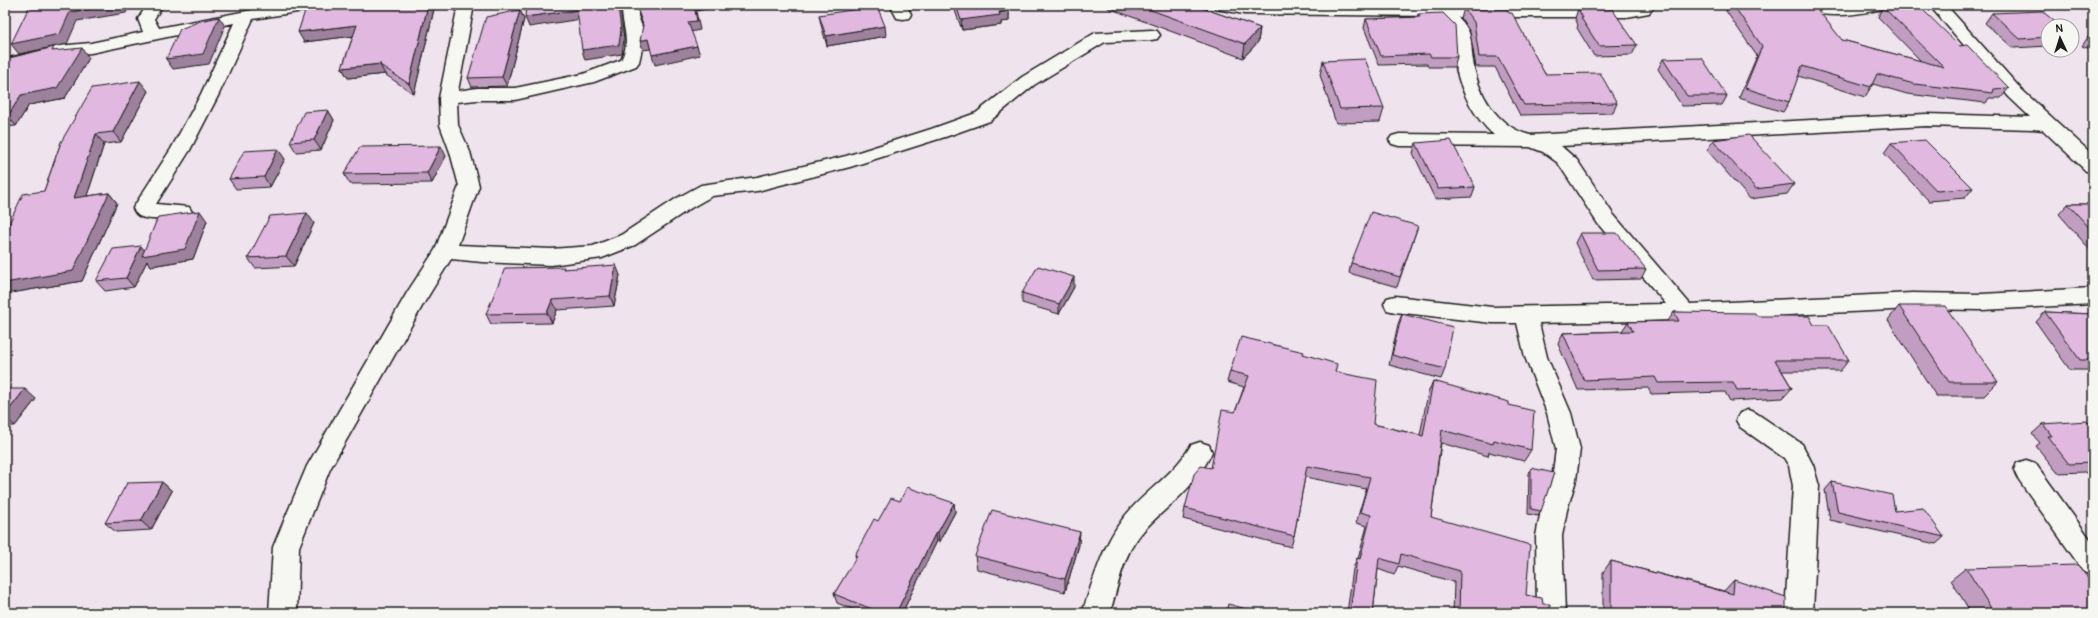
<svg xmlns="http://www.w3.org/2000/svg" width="2098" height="618" font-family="Pangolin,sans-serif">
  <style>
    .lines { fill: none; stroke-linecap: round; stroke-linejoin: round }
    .minor-casing { stroke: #1c1c1c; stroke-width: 3 }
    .minor { fill: #f6f6f2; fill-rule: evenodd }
    .wall { fill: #c19ec1; stroke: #1c1c1c }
    .shaded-wall { fill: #9d819d; stroke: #1c1c1c }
    .building { fill: #e0b8e0; stroke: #1c1c1c }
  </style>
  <rect width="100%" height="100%" fill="#efe3ed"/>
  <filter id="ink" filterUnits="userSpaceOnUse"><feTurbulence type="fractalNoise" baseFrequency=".025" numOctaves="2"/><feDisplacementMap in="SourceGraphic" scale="8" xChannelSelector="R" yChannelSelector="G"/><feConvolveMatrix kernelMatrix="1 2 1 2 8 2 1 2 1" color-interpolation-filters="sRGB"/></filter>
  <g filter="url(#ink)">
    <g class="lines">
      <defs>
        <path id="minor" d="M147 5H163L154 19 159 28 278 5H318L316 9 310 10 253 19 219 94 190 150 156 204 189 207 192 212 189 217C180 220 147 221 139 216 136 214 134 211 133 208L171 149 201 94 234 23 91 53 58 56 5 69V59L58 46 91 43 143 32 138 19Z
          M458 5H474L458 91 477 88H515L583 74 621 60C632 40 621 26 622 5H638V16L645 35 639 62 636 66 594 82 515 100H477L457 102 458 125 470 152 479 186 458 245 551 249 593 246 621 235 677 198 701 185 757 177 846 156 931 129 976 113 1022 77 1095 33 1151 30 1157 31 1160 35 1157 39 1151 40 1105 42 1034 85 990 121 945 137 850 167 757 191 712 196 691 208 635 245 602 258 551 265 482 262 451 259 424 303 330 469 299 547 297 613H269L273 547 307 466 408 291 435 250 459 186 450 152 440 125 439 98Z
          M890 5H906L911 14 909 18 903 19 897 18Z
          M1214 5 1627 7 1655 5 1649 13 1627 17H1458C1474 33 1470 40 1473 61 1477 93 1497 127 1530 135L1926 114 2030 117 2009 97 1929 5H1946L2021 89 2093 155V172L2086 171 2043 130 2033 129 1926 126 1561 146 1577 160 1613 214 1690 304 1912 293 1982 294 2093 288V304L1982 310 1912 309 1685 320 1539 323 1547 357 1571 413 1580 449 1576 480 1567 510 1562 536 1565 613H1537L1536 536 1541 510 1552 480 1556 449 1547 413 1525 357 1517 323H1492L1395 312 1387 310 1384 304 1387 298 1395 296 1492 307 1666 304 1598 224 1558 163 1543 152 1530 147 1399 146 1392 144 1389 140 1392 136 1399 134 1494 135C1474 118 1458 87 1455 61 1454 52 1456 42 1454 33L1436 16 1244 14 1216 9Z
          M1791 5H1884L1882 9C1847 17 1828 17 1793 9Z
          M1748 410 1756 413 1802 444 1813 465 1819 486 1813 613H1785L1793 486 1789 466 1784 458 1740 427 1736 420 1740 413Z
          M1200 442 1209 445 1212 452C1205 467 1196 480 1184 492 1167 510 1145 524 1132 547 1123 561 1115 596 1110 613H1082C1095 576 1104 538 1131 509 1152 486 1175 473 1191 445Z
          M2026 460 2035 463 2093 543V576L2084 572 2017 477 2014 470 2017 463Z"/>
      </defs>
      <!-- minor casing -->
      <use href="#minor" class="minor-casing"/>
      <!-- minor -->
      <use href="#minor" class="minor"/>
    </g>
    <!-- wall -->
    <path class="wall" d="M307 5H435L414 94 386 75 385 74 348 78 342 68 353 36 304 42Z
      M953 5H1006L1009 11V21L1001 22V25L962 30Z
      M1108 5H1194L1260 28 1258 42 1243 58 1108 8Z
      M1729 5H1733L1842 40 1921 61 1878 17 1879 15V14L1884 5H1909L1960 46 2009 88 2001 98H1989L1986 103 1907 94 1873 84 1871 87 1865 97 1798 76 1789 102 1783 112 1739 98 1757 56 1726 11Z
      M1464 9 1509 13 1545 74 1617 103 1613 113 1520 115 1495 67H1476L1470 32 1461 18Z
      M1578 9 1637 45 1632 55 1594 56 1577 28 1578 25 1575 18Z
      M520 10 524 19 507 86 472 87 468 78Z
      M1992 13 2048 26V46L2013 48 1985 23Z
      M1418 14 1457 57 1454 67H1428L1427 64 1379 65 1364 28 1366 19 1417 17Z
      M819 15 886 36 827 46 821 25Z
      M2093 30V50L2082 46Z
      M56 51 89 58 65 98 29 105 16 126 5 127V59Z
      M1663 59 1727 96 1722 105 1682 106 1658 69Z
      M1323 61 1384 108 1380 122 1336 123 1320 75Z
      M148 91 121 142 104 144 87 196 109 193 117 203 82 281 5 294V232L44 191 61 142Z
      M328 110 334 120 321 150 296 152 290 142Z
      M1713 140 1794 184 1787 194 1750 199 1707 150Z
      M1416 143 1475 187 1472 197 1435 199 1413 153Z
      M1891 143 1973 188 1965 198 1929 201 1884 153Z
      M446 156 432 183 350 184 344 174Z
      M285 159 270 187 236 189 229 179Z
      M2068 204H2093V253L2059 214Z
      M207 221 193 259 151 266 147 261 134 287 105 291 96 281 145 250Z
      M314 223 294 266 255 268 248 258Z
      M1418 226 1397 287 1349 273 1351 263Z
      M1580 233 1646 269 1641 279 1593 280 1575 243Z
      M565 269 620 275 614 306 557 310 552 323 491 324 486 314Z
      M1074 287 1059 314 1022 303V293Z
      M1899 306 1998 382 1984 396H1936L1888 320Z
      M1674 312 1757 316 1814 325 1849 360 1840 371H1782L1792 388 1783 398 1730 401 1725 392 1651 394 1648 388 1578 390 1558 344 1563 333 1622 331 1628 322 1668 321Z
      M2045 312 2093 314V370H2070L2036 322Z
      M1402 314 1445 369 1441 379 1389 365 1398 324Z
      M1303 354 1335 372 1373 424 1420 435 1428 393 1433 381 1509 405 1531 450 1524 461 1489 452 1488 456 1441 443 1431 517 1526 595 1543 604 1550 613H1453L1454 582 1398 566 1394 575 1378 569 1373 613H1347L1353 569 1357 558 1358 559 1367 526 1356 523 1366 489 1305 477 1294 536 1291 547 1183 519 1185 508 1211 468 1235 412 1244 387 1227 382 1230 371Z
      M5 389 36 399 15 426H5Z
      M2043 424 2093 427V480H2092L2085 472 2058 473 2036 446 2040 443 2032 434Z
      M1531 468 1541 511 1538 516 1528 514 1529 473Z
      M162 482 172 491 151 530 116 532 105 523Z
      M1832 482 1895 511 1944 537 1936 544 1830 520 1825 490Z
      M954 503 955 512 939 542 937 541 902 613H862L837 603 834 594 856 559 855 555 878 521Z
      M1079 545 1065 592 977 569 975 556Z
      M1611 561 1724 591 1734 580 1786 613H1603V572Z
      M1966 568 2093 613H1971L1951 580Z"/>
    <!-- shaded-wall -->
    <path class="shaded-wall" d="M111 5H129L126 13 77 21 67 44 19 54 11 44 70 12Z
      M428 5H435L414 94 409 84Z
      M618 5H620L624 39 622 54 585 60 582 50Z
      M694 5H725L696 11 700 30 690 32 688 22Z
      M520 10 524 19 507 86 502 77Z
      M577 10 581 19 529 27 525 17Z
      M1009 11V21L1001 22V25L962 30 961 20Z
      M219 17 225 26 209 64 173 69 166 59Z
      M357 25 362 35 304 42 298 32Z
      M885 26 886 36 827 46 826 36Z
      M1260 28 1258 42 1243 58 1245 44Z
      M648 39 651 49 643 50 640 41Z
      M697 46 700 55 655 65 652 55Z
      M82 48 89 58 65 98 29 105 16 126 8 116 21 95Z
      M381 64 380 65 385 74 348 78 342 68Z
      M140 81 148 91 121 142 113 132Z
      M328 110 334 120 321 150 314 140Z
      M96 134 104 144 83 208 74 198Z
      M441 146 446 156 432 183 427 173Z
      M278 149 285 159 270 187 264 177Z
      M109 193 117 203 82 281 5 294V283Z
      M5 204 9 208 5 213Z
      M200 211 207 221 193 259 151 266 147 261 134 287 126 278 141 246 148 255Z
      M307 213 314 223 294 266 286 256Z
      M616 265 620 275 614 306 610 296Z
      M1074 277V287L1059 314V304Z
      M552 300 557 310 552 323 547 313Z
      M25 389 36 399 15 426 5 417V415Z
      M162 482 172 491 151 530 141 521Z
      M954 503 955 512 939 542 938 532Z
      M936 532 937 541 902 613H896Z
      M1080 532 1079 545 1065 592V579Z"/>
    <!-- building -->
    <path class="building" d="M30 5H111L70 12 60 34 11 44Z
      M307 5H428L409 84 380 65 381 64 342 68 357 25 298 32Z
      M526 5H618L621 30 619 45 582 50 577 10 525 17Z
      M636 5H694L697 21 688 22 697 46 652 55 648 39 640 41 643 25Z
      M956 5H1006L1009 11 999 12 1000 15 961 20Z
      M1137 5H1194L1260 28 1245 44Z
      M1733 5H1814L1842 40 1944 67 1884 8 1888 7 1886 5H1909L1922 9 1960 46 1967 45 2009 88 1994 89 1993 93 1914 84 1877 74 1871 87 1802 66 1789 102 1745 88 1762 46Z
      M877 6 885 26 826 36 819 15Z
      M1464 9H1507L1509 13H1512L1545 74 1600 73 1617 103 1524 105 1498 57H1479L1474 22Z
      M1578 9H1612L1637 45 1599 46 1581 18H1583Z
      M520 10 502 77 468 78 486 17Z
      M2042 11 2060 26H2048V37L2020 39 1992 13Z
      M1443 13 1455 25 1457 57H1431L1429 54 1381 56 1366 19 1420 17 1418 14Z
      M219 17 203 54 166 59 180 29 200 21Z
      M2093 32V37L2090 36Z
      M54 47 52 51 82 48 57 88 21 95 8 116H5V59Z
      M1702 58 1727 96H1687L1663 59Z
      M1365 59 1384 108 1340 109 1323 61Z
      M140 81 113 132 96 134 74 198 109 193 73 271 5 283V232L23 194 44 191 61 142 92 88Z
      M328 110 314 140 290 142 304 112Z
      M1749 135 1794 184 1756 189 1713 140Z
      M1451 140 1475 187 1438 189 1416 143Z
      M1925 140 1973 188 1937 191 1891 143Z
      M441 146 427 173 344 174 360 147Z
      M278 149 264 177 229 179 244 151Z
      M2068 204H2093V232Z
      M200 211 185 249 142 256 158 217Z
      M1371 212 1418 226 1400 277 1351 263Z
      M307 213 286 256 248 258 270 216Z
      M1580 233H1617L1646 269 1598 270Z
      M141 246 126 278 96 281 113 249Z
      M616 265 610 296 552 300 547 313 486 314 505 268 564 267 563 269Z
      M1038 266 1074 277 1059 304 1022 293Z
      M1899 306H1945L1998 382H1949Z
      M1674 312 1755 313 1757 316H1809L1814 325H1828L1849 360H1775L1792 388 1737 390 1733 382 1658 383 1655 377 1584 380 1563 333 1633 331 1628 322 1679 321Z
      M2045 312 2092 314H2093V360H2080Z
      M1402 314 1453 327 1445 369 1392 355Z
      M1241 337 1304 352 1303 354 1337 364 1335 372 1377 380 1373 424 1423 436 1433 381 1509 402V405L1534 411 1531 450 1494 440 1493 444 1442 430 1431 517 1530 545 1526 595 1542 598 1543 604H1550V613H1459L1460 571 1401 554 1399 564 1379 558 1373 613H1350L1357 558 1360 559 1371 515 1360 512 1370 477 1307 466 1294 536 1185 508 1194 474 1201 466 1211 468 1222 410 1235 412 1249 376 1230 371Z
      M5 389H25L5 415Z
      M2087 421 2092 427H2093V463L2069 464 2047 436H2052L2043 424Z
      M1531 468 1554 473 1541 511 1531 509Z
      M162 482 141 521 105 523 127 483Z
      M1832 482 1892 495 1895 511 1923 508 1944 537 1838 512Z
      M907 487 954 503 938 532H936L896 613H882L834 594 857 556 855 555 874 519 878 521 891 498 900 501Z
      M992 510 1080 532 1065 579 975 556Z
      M1611 561 1733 594 1734 580 1786 597V613H1620L1611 610Z
      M2078 565 2093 585V613H1994L1966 568Z
      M1228 604 1261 613H1226Z"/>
  </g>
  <!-- margin -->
  <rect width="2098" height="618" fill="none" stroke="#f6f6f2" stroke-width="20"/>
  <rect x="10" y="10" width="2078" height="598" fill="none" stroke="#1c1c1c" stroke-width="1.5" filter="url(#ink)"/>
  <!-- north arrow -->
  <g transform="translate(2060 38) rotate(356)"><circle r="19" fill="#f6f6f2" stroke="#9f9f9c"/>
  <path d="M0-3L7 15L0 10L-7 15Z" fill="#1c1c1c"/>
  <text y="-6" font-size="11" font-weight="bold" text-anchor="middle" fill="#1c1c1c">N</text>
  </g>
</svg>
